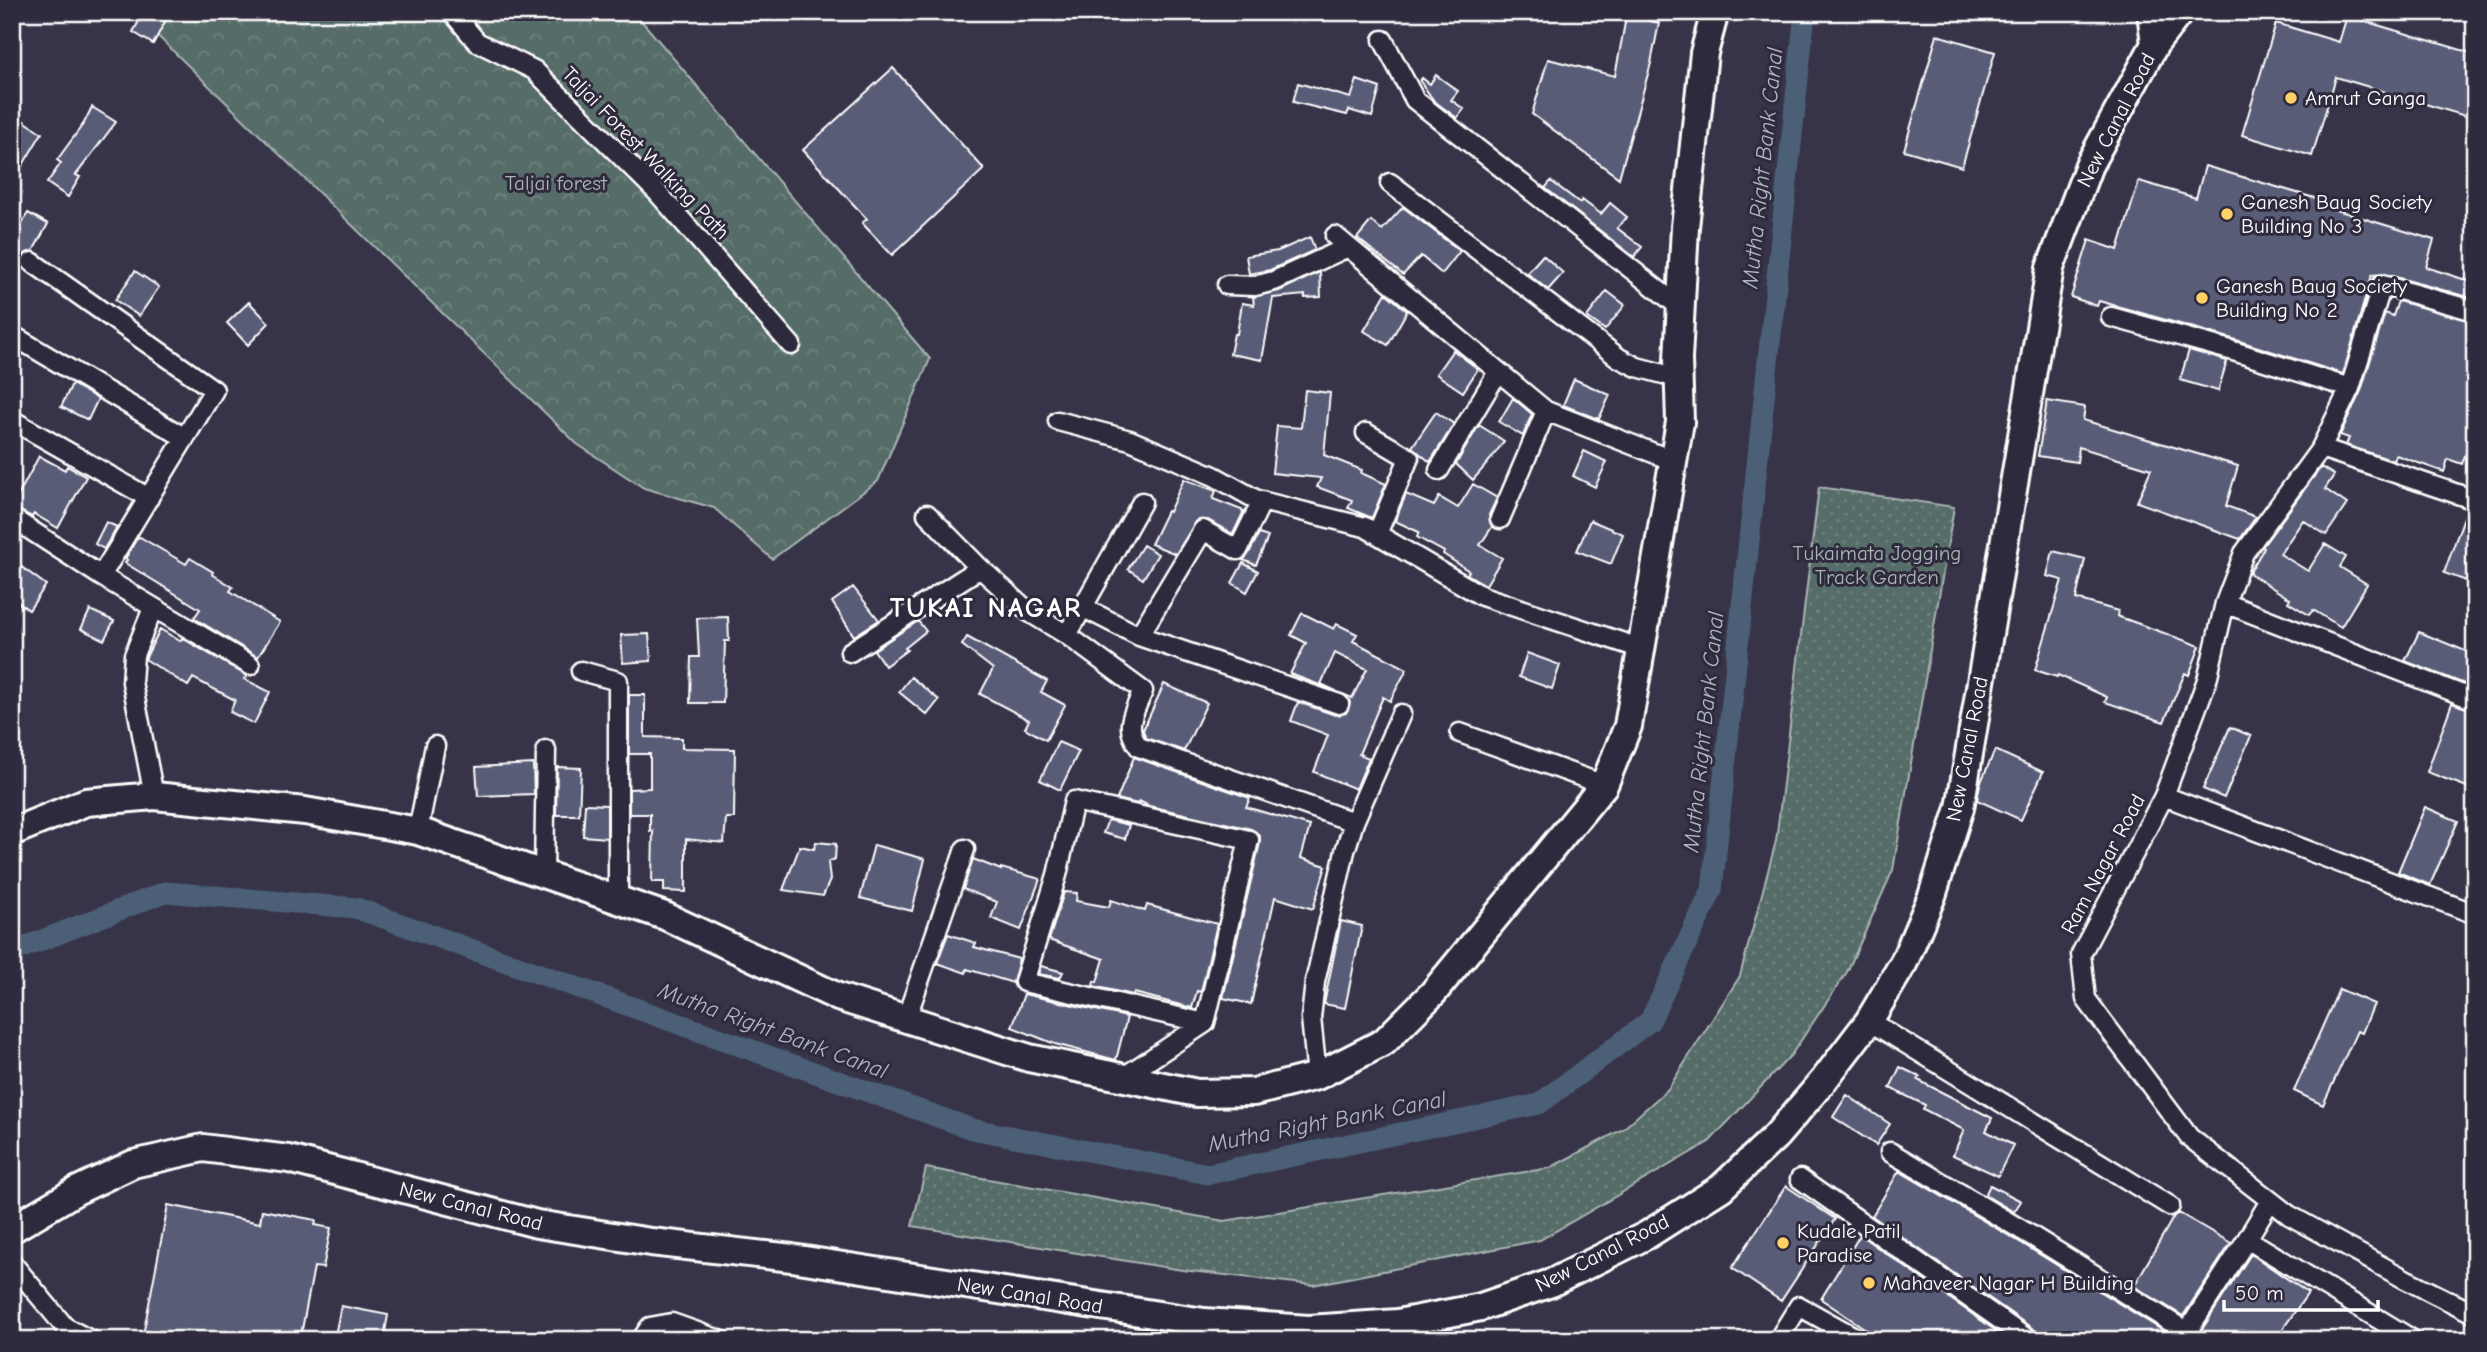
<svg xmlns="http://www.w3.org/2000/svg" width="2487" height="1352" font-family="'Comic Neue',sans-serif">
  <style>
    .forest { fill: url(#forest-crowns); stroke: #aab6b3; stroke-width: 2 }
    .park { fill: url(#park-dots); stroke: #aab6b3; stroke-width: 2 }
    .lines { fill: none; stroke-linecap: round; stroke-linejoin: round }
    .canal { stroke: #4c6177; stroke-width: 21 }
    .building { fill: #585b77; stroke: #fff; stroke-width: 2 }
    .street-casing { stroke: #fff; stroke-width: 23 }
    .secondary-casing { stroke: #fff; stroke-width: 32 }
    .street { stroke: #2f2a3d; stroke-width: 18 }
    .secondary { stroke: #2f2a3d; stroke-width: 26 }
    .poi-dot { fill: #ffd166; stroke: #2f2a3d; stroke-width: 2.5 }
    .labels { text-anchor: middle; stroke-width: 6; stroke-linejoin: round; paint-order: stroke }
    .poi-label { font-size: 21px; fill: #fff; stroke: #2f2a3d; text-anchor: start }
    .street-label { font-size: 21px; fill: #fff; stroke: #2f2a3d }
    .park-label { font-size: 21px; fill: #aab6b3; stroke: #2f2a3d }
    .water-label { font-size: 23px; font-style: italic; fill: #aeb8c2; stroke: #2f2a3d }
    .district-label { font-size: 28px; font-weight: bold; letter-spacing: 2px; fill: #fff; stroke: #2f2a3d }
  </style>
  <defs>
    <pattern id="forest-crowns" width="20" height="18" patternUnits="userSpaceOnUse" patternTransform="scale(1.75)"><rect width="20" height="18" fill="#566c67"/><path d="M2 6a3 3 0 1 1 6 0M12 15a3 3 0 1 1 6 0" fill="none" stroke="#6f827e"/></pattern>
    <pattern id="park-dots" width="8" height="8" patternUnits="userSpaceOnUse" patternTransform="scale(1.75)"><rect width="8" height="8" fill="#566c67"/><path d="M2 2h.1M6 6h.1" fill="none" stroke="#6f827e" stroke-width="1.8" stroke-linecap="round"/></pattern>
  </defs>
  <rect width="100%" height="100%" fill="#373449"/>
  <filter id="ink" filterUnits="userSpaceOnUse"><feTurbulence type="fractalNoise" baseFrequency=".0143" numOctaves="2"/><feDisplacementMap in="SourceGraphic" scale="14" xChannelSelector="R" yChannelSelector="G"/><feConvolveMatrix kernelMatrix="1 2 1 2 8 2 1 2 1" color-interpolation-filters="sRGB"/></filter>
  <g filter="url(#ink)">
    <!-- forest -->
    <path class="forest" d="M133 12H634L930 359 878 481 772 559 714 508 644 488 577 444Z"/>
    <!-- park -->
    <path class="park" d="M1819 487 1954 507 1893 870 1847 972 1791 1055 1709 1142 1540 1240 1313 1285 1182 1270 912 1226 926 1168 1224 1221 1550 1168 1623 1129 1668 1089 1740 976 1776 841Z"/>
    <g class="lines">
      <!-- canal -->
      <path class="canal" d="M12 952 165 892 356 908 972 1129 1208 1174 1539 1104 1650 1021 1712 890 1805 12"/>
    </g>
    <!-- building -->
    <path class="building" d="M144 12H151L166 20 153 44 133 32Z
      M1627 12H1648L1646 20 1659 23 1651 63 1619 178 1532 114 1548 59 1615 76Z
      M2347 16 2475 54V119L2336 77 2312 156 2242 135 2276 23 2339 42Z
      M1937 35 1995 52 1962 167 1904 150Z
      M893 68 984 169 892 255 862 223 867 219 803 150Z
      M1436 75 1458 91 1451 100 1464 109 1457 118 1434 101 1420 81 1422 78 1430 84Z
      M1357 80 1380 88 1372 117 1349 110 1347 115 1293 102 1298 83 1351 98Z
      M92 107 116 122 76 175 80 177 68 197 47 183 61 163 57 160 84 123Z
      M12 113 42 133 12 183Z
      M2205 166 2328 202 2327 207 2434 240 2426 267 2475 283V299L2385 274 2372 275 2343 374 2233 339 2099 301 2097 306 2071 297 2089 240 2118 250 2139 181 2196 198Z
      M1551 181 1580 203 1582 200 1601 214 1610 203 1627 217 1617 228 1642 247 1634 257 1545 188Z
      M1403 207 1460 251 1442 274 1421 256 1403 275 1357 238 1371 221 1382 230Z
      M28 213 48 224 33 251 22 256 21 262 23 268 12 286V238Z
      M1310 237 1315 250 1270 270 1249 274 1246 256 1278 251Z
      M1543 255 1563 273 1548 290 1527 273Z
      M135 271 159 287 139 316 115 300Z
      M1320 272 1321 297 1305 298V295L1273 298 1262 360 1230 354 1234 334H1237L1242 303 1254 305 1253 297 1279 291Z
      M1607 291 1625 305 1605 330 1587 317Z
      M1386 293 1407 311 1388 345 1364 331Z
      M2398 301 2475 322V428L2462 464 2448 459 2444 472 2396 455 2394 461 2346 445 2349 438 2340 435 2361 391 2385 313 2393 316Z
      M249 302 269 323 248 345 227 323Z
      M1453 350 1478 369 1463 392 1436 374Z
      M2189 350 2227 361 2218 391 2180 380Z
      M1574 379 1610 395 1599 419 1563 405Z
      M72 384 98 399 88 420 61 407Z
      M1305 390 1330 393 1324 455 1362 470 1361 473 1386 484 1372 518 1348 508 1352 500 1317 487 1321 478 1272 473 1277 426 1301 428Z
      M1513 398 1532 414 1523 436 1499 422Z
      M2047 401 2085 407 2083 420 2238 466 2226 506 2256 517 2240 539 2137 502 2151 469 2079 447 2077 462 2038 456Z
      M1436 412 1454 424 1430 462 1412 447Z
      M1479 425 1504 441 1492 458 1473 480 1456 464Z
      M1584 451 1607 462 1595 487 1573 476Z
      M39 456 65 470 67 466 86 477 58 528 34 514 32 517 12 507Z
      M2321 467 2334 475 2325 489 2347 504 2326 535 2303 520 2280 554 2308 571 2325 544 2346 557 2340 567 2367 584 2341 627 2313 610 2309 615 2288 602 2290 599 2249 573 2264 548 2262 547Z
      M1184 479 1216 491 1213 499 1244 511 1233 534 1208 520H1197L1176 554 1151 544 1167 511 1169 512Z
      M1473 484 1497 498 1489 515 1492 527 1480 545 1502 558 1486 585 1467 574 1469 571 1443 554 1444 552 1417 537 1419 532 1395 521 1406 494 1434 506 1439 497 1458 508Z
      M2467 509 2475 511V584L2444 573Z
      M1590 520 1623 534 1611 564 1577 551Z
      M106 522 117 527 104 549 95 544Z
      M1259 534 1268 537 1256 565 1243 560 1248 555Z
      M140 537 186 564 190 558 213 572 212 574 233 587 230 591 280 622 258 657 194 618 200 609 125 563 127 560 125 559 137 538Z
      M1143 545 1158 554 1143 579 1128 569Z
      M2053 551 2085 559 2076 599 2118 611 2117 616 2200 646 2189 675 2185 673 2164 722 2105 702 2107 697 2058 675 2057 677 2035 670 2062 580 2047 576Z
      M12 560 46 585 29 610 12 598Z
      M1243 563 1258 571 1247 592 1232 583Z
      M853 587 879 620 854 636 832 602Z
      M90 610 114 621 104 640 81 629Z
      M1302 613 1334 629 1337 624 1357 634 1353 641 1407 669 1390 701 1383 697 1359 754 1369 758 1356 789 1314 772 1328 735 1291 721 1298 702 1335 715 1346 713 1350 702 1345 695 1352 698 1367 669 1335 653 1321 684 1336 691 1290 674 1306 643 1291 635Z
      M728 617 729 641H725L723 703H690L691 657H699L697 618Z
      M918 621 926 631 905 648 907 650 885 666 874 650Z
      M160 629 180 641 182 638 247 676 244 679 270 692 254 724 230 712 235 700 193 678 188 686 145 659Z
      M2419 632 2470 653 2473 645H2475V688L2405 661Z
      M649 634 651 661 623 663 621 635Z
      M967 637 1047 681 1041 692 1065 705 1046 740 1025 728 1029 720 980 694 993 669 962 645Z
      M1527 653 1560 665 1552 689 1519 677Z
      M911 677 939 700 927 715 899 692Z
      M1164 684 1207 703 1184 751 1146 738 1143 730Z
      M629 695H645V737L682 738V748L735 749 734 818H726L724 843 686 839V892L664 891V882H652L653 831H650V814H629V789L650 788V754H629Z
      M2452 703 2475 711V790L2427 772Z
      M2230 727 2251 736 2224 798 2203 789Z
      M1058 742 1079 751 1060 790 1040 780Z
      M1995 750 2043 772 2021 820 1977 800 1980 784Z
      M1134 757 1250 798 1246 807 1310 826 1301 858 1326 866 1313 909 1275 897 1251 1004 1223 998 1260 843V836L1251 829 1149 806 1139 801 1138 804 1117 799Z
      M533 764 534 794 478 796 476 767Z
      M557 767 581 768 579 815H556Z
      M585 804 607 805V838L583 836Z
      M2425 807 2458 821 2430 885 2398 872Z
      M1108 820 1129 825 1125 839 1103 833Z
      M816 842 836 844 835 859 828 862 830 880 823 896 783 890 800 846 814 849Z
      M874 845 925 859 912 911 860 898Z
      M973 859 1001 870V868L1040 879 1021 930 991 918 997 902 963 889Z
      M1064 892 1077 893 1076 901 1109 907 1111 900 1145 911 1147 905 1217 924 1201 992 1197 991 1192 1008 1134 993 1133 995 1093 986 1094 981 1097 982 1104 959 1049 940Z
      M1341 921 1362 926 1345 1008 1324 1004Z
      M948 934 976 943 974 947 1019 959 1013 983 967 969 966 973 937 963Z
      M1041 966 1063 972 1060 978 1038 974Z
      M2339 989 2374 1004 2362 1033 2357 1031 2323 1105 2294 1091Z
      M1024 994 1127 1017 1116 1060 1055 1044 1012 1027Z
      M1900 1067 1920 1077 1918 1080 1992 1118 1986 1131 2013 1145 1998 1176 1953 1155 1964 1130 1923 1109 1925 1105 1890 1088Z
      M1847 1095 1890 1124 1876 1145 1833 1117Z
      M1899 1171 2023 1244 2178 1340H2040L2036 1331 1872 1216Z
      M1990 1185 2021 1201 2014 1212 1985 1195Z
      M1786 1186 1835 1219 1781 1301 1732 1268Z
      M168 1205 260 1223 262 1210 316 1220 315 1225 331 1228 323 1268 314 1267 300 1340H166L143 1335Z
      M2179 1213 2231 1243 2183 1316 2134 1286 2174 1216Z
      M1860 1235 2009 1340H1882L1821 1299Z
      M2251 1254 2308 1293 2275 1340H2195Z
      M341 1306 388 1315 384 1337 379 1336 378 1340H334Z"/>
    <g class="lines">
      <defs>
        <path id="street" d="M452 12 477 42 534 70 657 192 791 345
          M1383 40 1415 100 1681 308
          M1390 183 1619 358 1637 367 1678 378
          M1335 236 1546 411 1674 461
          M32 262 214 390 101 576
          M1227 285 1255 286 1274 281 1348 247
          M2475 311 2382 285 2350 388 2321 448 2244 553 2225 603 2207 680 2164 796 2081 954 2086 999 2189 1137 2289 1215 2405 1279 2475 1314
          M2111 317 2230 350 2350 388
          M12 335 185 438
          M12 420 149 498
          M1058 421 1130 440 1214 476 1257 500 1365 527 1482 596 1642 649
          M1366 433 1409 458 1377 534
          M2321 448 2475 500
          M1439 470 1498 372
          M927 514 980 568 1029 612 1067 635 1143 691C1134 713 1123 726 1139 747L1354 822 1345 851 1315 982 1311 1018 1317 1076
          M12 518 101 576 250 665
          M1500 519 1546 411
          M2225 603 2475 700
          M1082 607 1139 636 1339 704
          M153 608 134 655 132 682 154 796
          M1067 635 1142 502
          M1139 636 1203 530 1238 550 1262 501
          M850 652 980 568
          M581 671 618 681V900
          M1460 733 1604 785
          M2164 796 2475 914
          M1354 822 1401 714
          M418 831 435 746
          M544 874 546 750
          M906 1019 965 849
          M1869 1021 2170 1206
          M1122 1078 1205 1023 1249 840 1074 801 1057 875 1024 982 1205 1023
          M1890 1152 2032 1236 2187 1332 2247 1239 2413 1340
          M1800 1179 2029 1340
          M2247 1239 2270 1201
          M12 1263 65 1327 90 1340
          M641 1340 650 1327 672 1323 720 1340
          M1778 1340 1799 1306 1860 1340"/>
        <path id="secondary" d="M2151 12 2155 44
          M12 832 86 802 154 796 305 811 418 831 665 916 838 997 1029 1058 1197 1093 1254 1092 1317 1076 1384 1042 1433 993 1604 785 1628 726 1680 422 1678 359 1685 227 1704 53 1715 12
          M12 1229 76 1191 133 1164 203 1148 289 1159 537 1224 651 1242 792 1258 1204 1322 1309 1329 1398 1323 1481 1307 1551 1283 1647 1235 1721 1188 1776 1136 1824 1080 1869 1021 1904 962 1932 896 1960 808 2050 268 2089 165 2155 44 2180 12"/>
      </defs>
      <!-- street casing -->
      <use href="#street" class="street-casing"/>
      <!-- secondary casing -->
      <use href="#secondary" class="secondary-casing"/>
      <!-- street -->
      <use href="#street" class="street"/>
      <!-- secondary -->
      <use href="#secondary" class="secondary"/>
    </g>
  </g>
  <!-- markers -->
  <g class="poi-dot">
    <circle cx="2291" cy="98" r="7"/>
    <circle cx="2227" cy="214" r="7"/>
    <circle cx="2202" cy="298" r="7"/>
    <circle cx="1783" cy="1243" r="7"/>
    <circle cx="1869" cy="1283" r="7"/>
  </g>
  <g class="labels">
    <!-- poi labels -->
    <g class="poi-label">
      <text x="2305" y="105">Amrut Ganga</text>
      <text x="2241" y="209">Ganesh Baug Society<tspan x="2241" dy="24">Building No 3</tspan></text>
      <text x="2216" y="293">Ganesh Baug Society<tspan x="2216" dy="24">Building No 2</tspan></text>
      <text x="1797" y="1238">Kudale Patil<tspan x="1797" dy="24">Paradise</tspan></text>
      <text x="1883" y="1290">Mahaveer Nagar H Building</text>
    </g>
    <!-- street labels -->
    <g class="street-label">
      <text transform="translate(2116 120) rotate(-63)" y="7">New Canal Road</text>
      <text transform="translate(646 153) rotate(46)" y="7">Taljai Forest Walking Path</text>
      <text transform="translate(1967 749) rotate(-79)" y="7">New Canal Road</text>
      <text transform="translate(2103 864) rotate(-62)" y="7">Ram Nagar Road</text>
      <text transform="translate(471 1206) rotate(14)" y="7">New Canal Road</text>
      <text transform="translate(1602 1253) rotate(-27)" y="7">New Canal Road</text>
      <text transform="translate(1030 1295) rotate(9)" y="7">New Canal Road</text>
    </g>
    <!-- park labels -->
    <g class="park-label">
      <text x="556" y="190">Taljai forest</text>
      <text x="1877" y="560">Tukaimata Jogging<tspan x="1877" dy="24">Track Garden</tspan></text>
    </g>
    <!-- water labels -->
    <g class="water-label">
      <text transform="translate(1762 168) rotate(-84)" y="8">Mutha Right Bank Canal</text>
      <text transform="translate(1703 732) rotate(-84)" y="8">Mutha Right Bank Canal</text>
      <text transform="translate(773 1030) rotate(20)" y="8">Mutha Right Bank Canal</text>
      <text transform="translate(1327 1121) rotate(-11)" y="8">Mutha Right Bank Canal</text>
    </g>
    <!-- district labels -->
    <g class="district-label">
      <text x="986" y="617">TUKAI NAGAR</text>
    </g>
  </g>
  <!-- margin -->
  <rect width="2487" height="1352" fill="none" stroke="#2f2a3d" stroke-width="42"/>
  <rect x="21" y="21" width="2445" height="1310" fill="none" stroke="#fff" stroke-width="2.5" filter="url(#ink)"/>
  <!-- scale -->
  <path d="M2224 1300v10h154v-10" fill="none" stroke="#ffffff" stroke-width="3.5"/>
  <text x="2235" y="1300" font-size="21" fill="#ffffff" stroke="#2f2a3d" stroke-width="5" paint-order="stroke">50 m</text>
</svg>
